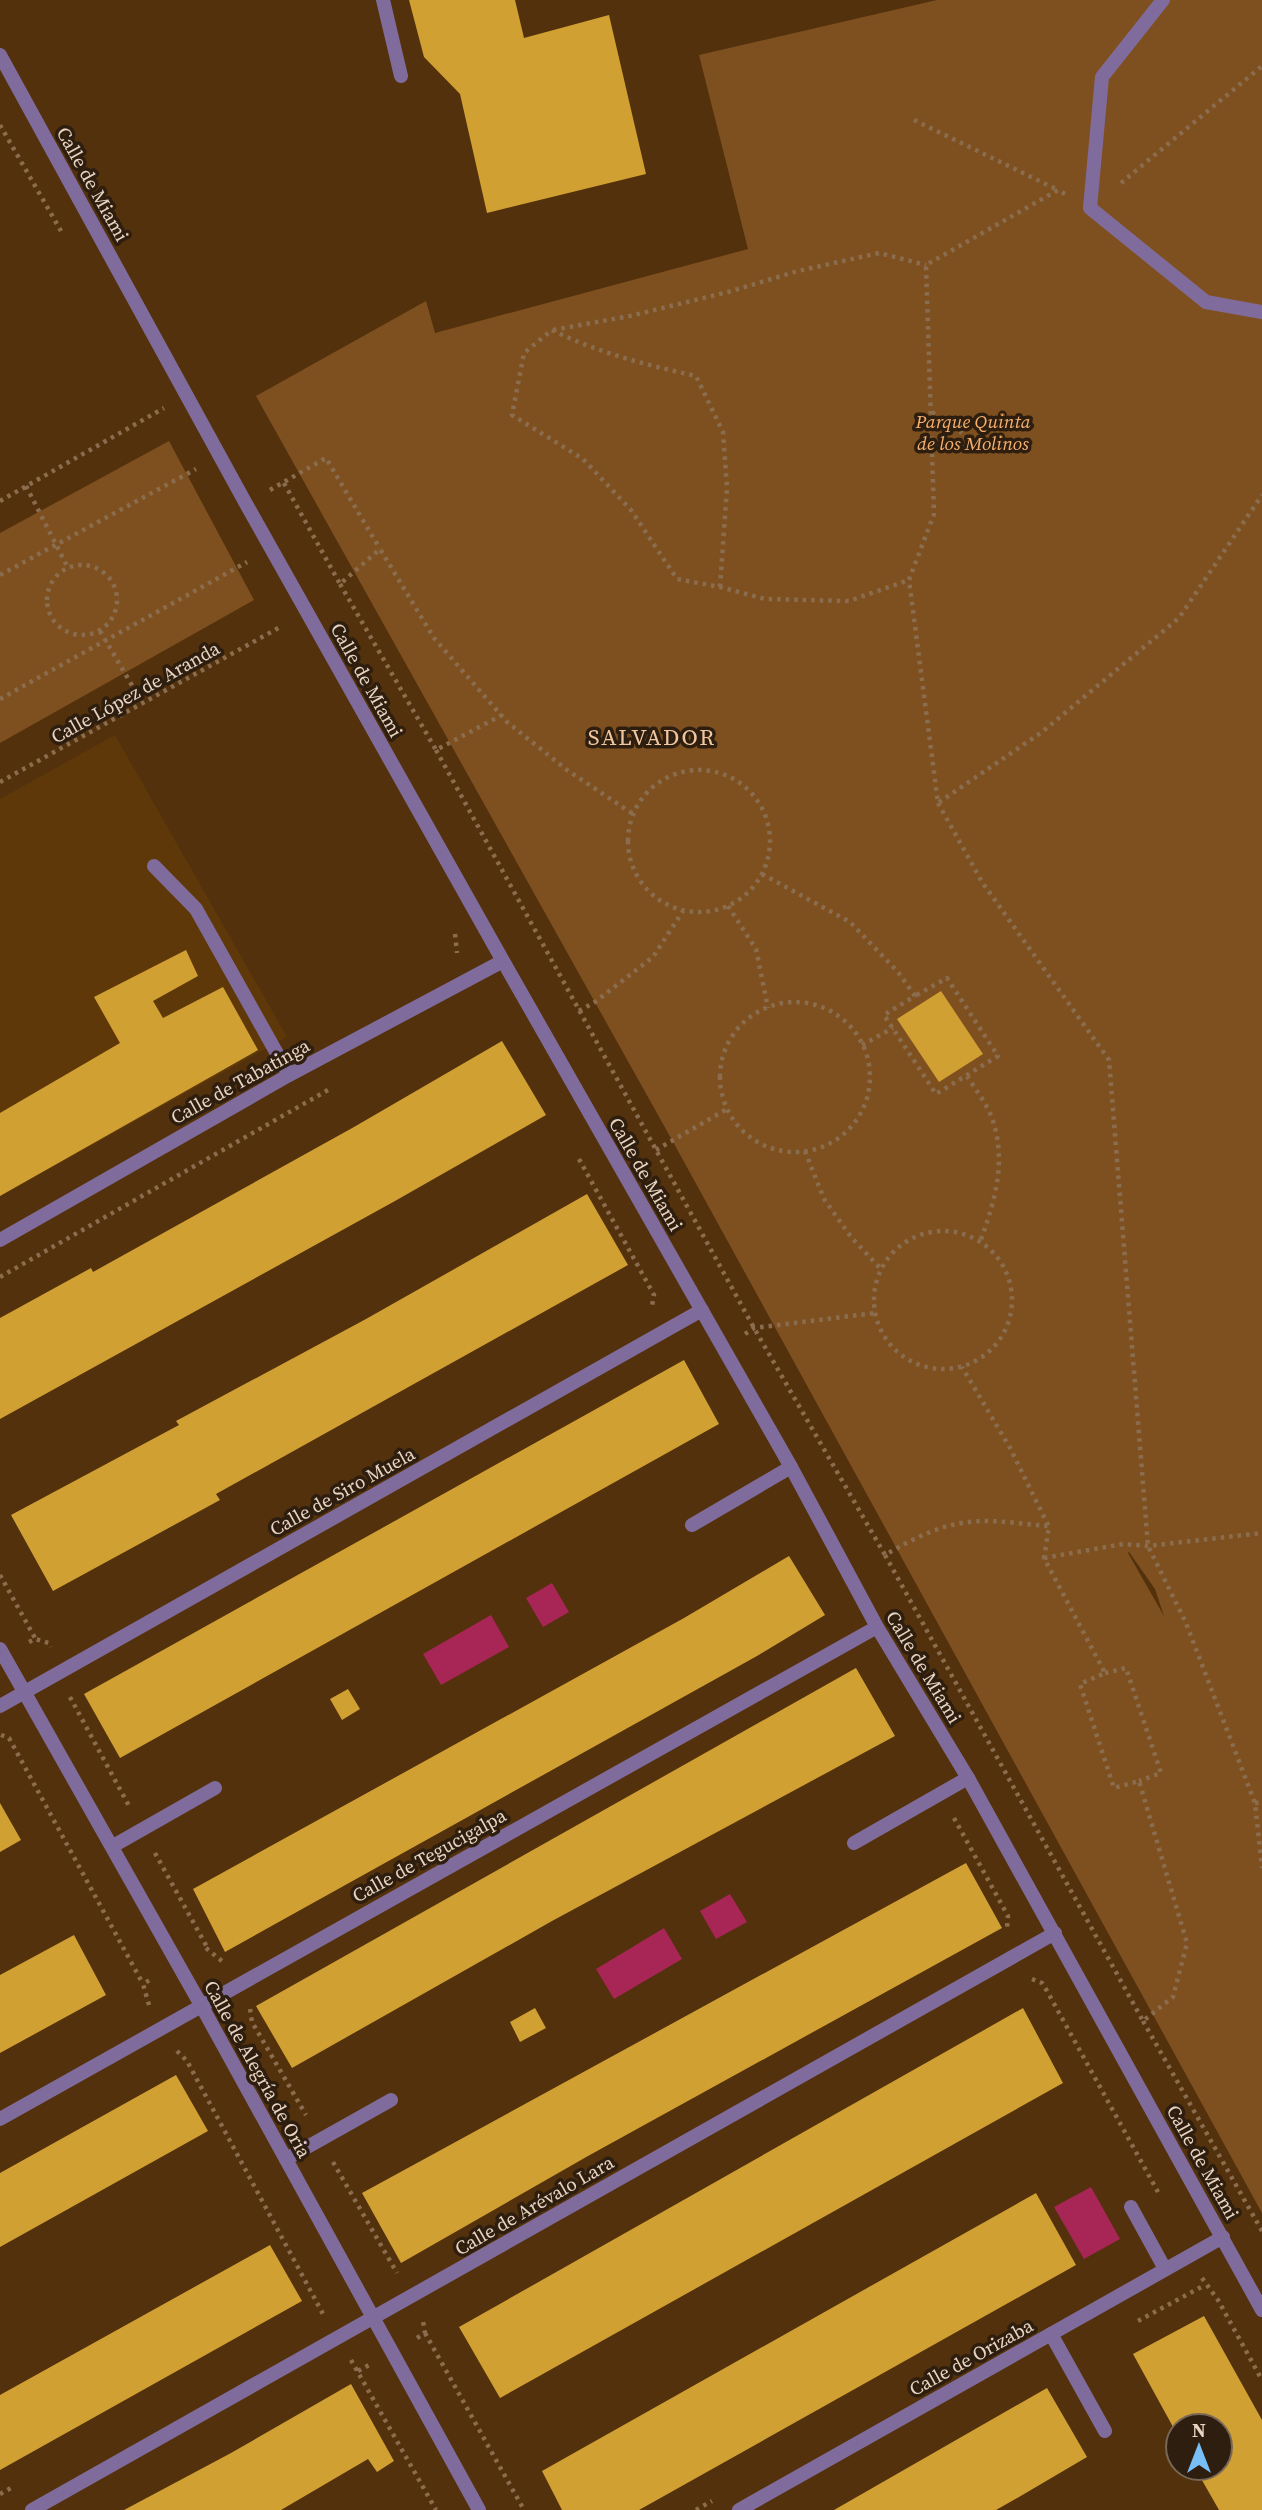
<svg xmlns="http://www.w3.org/2000/svg" width="1262" height="2510" font-family="'Source Serif 4',serif">
  <style>
    .built { fill: #5f380a }
    .green { fill: #7f501f; fill-rule: evenodd }
    .water { fill: #a72656 }
    .building { fill: #d1a032 }
    .lines { fill: none; stroke-linecap: round; stroke-linejoin: round }
    .path { stroke: #8a6d4f; stroke-width: 4.5; stroke-dasharray: 3.5 5; stroke-linecap: butt }
    .lane { stroke: #806c9c; stroke-width: 14 }
    .street { stroke: #806c9c; stroke-width: 14 }
    .labels { text-anchor: middle; stroke-width: 7; stroke-linejoin: round; paint-order: stroke }
    .street-label { font-size: 19px; fill: #e9d4c1; stroke: #2d1e0f }
    .park-label { font-size: 19px; font-style: italic; fill: #f6af6c; stroke: #2d1e0f }
    .quarter-label { font-size: 23px; letter-spacing: 2px; fill: #f1c7a1; stroke: #2d1e0f }
  </style>
  <rect width="100%" height="100%" fill="#53310c"/>
  <!-- built -->
  <path class="built" d="M115 735 287 1037 0 1196V799Z"/>
  <!-- green -->
  <path class="green" d="M937 0H1262V2213L672 1140 256 396 426 301 435 333 748 249 699 55ZM1129 1552 1155 1589 1164 1616 1128 1553Z
    M169 441 254 600 0 743V533Z"/>
  <!-- water -->
  <path class="water" d="M552 1583 569 1612 543 1627 526 1598Z
    M491 1615 509 1647 441 1685 423 1654Z
    M730 1894 747 1922 716 1939 700 1911Z
    M664 1928 682 1959 614 1999 596 1969Z
    M1091 2187 1120 2239 1084 2259 1054 2207Z"/>
  <!-- building -->
  <path class="building" d="M409 0H515L524 38 609 15 646 174 487 213 460 94 424 57Z
    M186 950 198 976 153 1001 163 1018 223 987 258 1050 0 1196V1113L120 1043 94 997Z
    M941 991 983 1054 939 1082 897 1019Z
    M502 1041 546 1115 395 1201 0 1419V1318L91 1268 93 1272 354 1127Z
    M587 1194 628 1265 216 1494 220 1500 53 1591 11 1515 179 1425 176 1421 366 1319Z
    M684 1360 719 1424 120 1758 84 1694Z
    M789 1556 825 1615 757 1656 225 1952 193 1889 684 1618Z
    M856 1668 895 1736 552 1921 292 2068 256 2006Z
    M348 1689 360 1709 342 1720 330 1699Z
    M0 1803 21 1840 0 1852Z
    M966 1863 1002 1928 588 2156 401 2263 362 2193Z
    M74 1935 106 1995 0 2053V1975Z
    M535 2008 546 2028 520 2042 510 2022Z
    M1023 2008 1063 2083 500 2398 459 2327Z
    M176 2075 208 2131 0 2247V2173Z
    M1036 2193 1076 2265 639 2510H562L542 2471Z
    M270 2245 302 2301 0 2470V2395Z
    M1204 2316 1262 2420V2510H1219L1195 2468H1220V2426H1178V2436L1133 2354Z
    M351 2384 394 2461 377 2472 368 2459 281 2510H124L231 2453Z
    M1047 2388 1087 2457 1019 2497 996 2510H834Z"/>
  <g class="lines">
    <!-- path -->
    <path class="path" d="M914 120 1058 190
      M0 125 61 231
      M1121 183 1262 66
      M1065 194 1058 190 926 265 934 514 909 580 938 803 1042 732 1179 618 1262 495
      M553 330 630 316 728 292 798 271 879 253 926 265
      M932 412 962 433
      M284 483 340 584 380 549 434 638 507 722 567 770 633 814
      M26 486 68 568
      M270 490 326 458 380 549
      M0 501 164 408
      M47 600a35 35 0 1 1 70 0a35 35 0 1 1-70 0Z
      M0 575 196 469
      M340 584 436 750 502 715
      M720 587 727 488 723 432 696 376C647 365 598 353 552 330L524 353 512 415 583 459 631 510 677 579 720 587 765 599 849 601 909 580
      M100 631 143 704
      M0 699 247 562
      M436 750 754 1328 885 1555C909 1541 933 1528 961 1523 989 1518 1020 1524 1048 1526
      M628 841a71 71 0 1 1 142 0a71 71 0 1 1-142 0Z
      M0 782 282 626
      M938 803 982 882 1109 1060 1148 1546 1186 1623 1255 1803 1262 1868
      M762 874 850 922 898 972 915 996 884 1015 936 1094 998 1056 947 978 915 996
      M728 906 756 949 768 1008
      M455 934 457 953
      M720 1077a75 75 0 1 1 150 0a75 75 0 1 1-150 0Z
      M579 1011 595 1002 653 957 683 911
      M862 1045 893 1028
      M967 1076C975 1089 987 1104 992 1118 1007 1161 995 1201 980 1242
      M656 1150 727 1109
      M805 1151 824 1199 851 1237 881 1269
      M579 1159 654 1295 652 1306
      M874 1300a69 69 0 1 1 138 0a69 69 0 1 1-138 0Z
      M0 1277 328 1090
      M745 1334 754 1328 875 1313
      M885 1555 1143 2021 1173 1997 1187 1943 1139 1781 1114 1788 1080 1684 1105 1673 1044 1558 1049 1527 1010 1448 962 1367
      M1044 1558 1123 1544 1148 1546 1262 1533
      M0 1575 35 1638
      M29 1642 35 1639 49 1643 51 1647
      M1105 1673 1126 1668 1161 1773 1139 1781
      M70 1697 129 1806
      M1 1735 9 1738 143 1984
      M1255 1803 1262 1802
      M954 1818 1008 1916 1007 1928
      M155 1853 207 1947
      M206 1948 223 1962
      M1032 1979 1042 1983 1047 1991 1158 2192
      M149 2005 143 1984 153 1978
      M250 2009 252 2022 306 2115
      M1143 2021 1262 2231
      M177 2051 187 2061 323 2314
      M333 2162 397 2273
      M1202 2278 1218 2300 1262 2380
      M1138 2321 1205 2285
      M425 2333 524 2510
      M417 2338 425 2333 423 2321
      M351 2360 436 2510
      M358 2371 369 2365
      M0 2494 11 2488
      M696 2510 712 2501"/>
    <!-- lane -->
    <path class="lane" d="M383 0 401 76
      M1163 0 1102 77 1090 208 1206 302 1262 312
      M154 866 196 909 289 1075
      M692 1525 791 1467
      M854 1843 968 1778
      M113 1846 215 1788
      M286 2159 391 2100
      M1131 2207 1165 2269
      M1051 2334 1105 2431"/>
    <!-- street -->
    <path class="street" d="M0 55 245 502 503 961 791 1467 877 1627 968 1778 1262 2310
      M0 1240 289 1075 503 961
      M0 1649 201 2005 479 2510
      M0 1706 702 1310
      M0 2119 877 1627
      M32 2510 1055 1933
      M739 2510 1223 2237"/>
  </g>
  <g class="labels">
    <!-- street labels -->
    <g class="street-label">
      <text transform="translate(93 184) rotate(61)" y="7">Calle de Miami</text>
      <text transform="translate(367 680) rotate(61)" y="7">Calle de Miami</text>
      <text transform="translate(135 692) rotate(-29)" y="7">Calle López de Aranda</text>
      <text transform="translate(240 1081) rotate(-29)" y="7">Calle de Tabatinga</text>
      <text transform="translate(646 1174) rotate(60)" y="7">Calle de Miami</text>
      <text transform="translate(342 1491) rotate(-29)" y="7">Calle de Siro Muela</text>
      <text transform="translate(924 1667) rotate(59)" y="7">Calle de Miami</text>
      <text transform="translate(429 1855) rotate(-29)" y="7">Calle de Tegucigalpa</text>
      <text transform="translate(258 2069) rotate(61)" y="7">Calle de Alegría de Oria</text>
      <text transform="translate(1203 2162) rotate(61)" y="7">Calle de Miami</text>
      <text transform="translate(534 2205) rotate(-30)" y="7">Calle de Arévalo Lara</text>
      <text transform="translate(971 2357) rotate(-29)" y="7">Calle de Orizaba</text>
    </g>
    <!-- park labels -->
    <g class="park-label">
      <text x="973" y="428">Parque Quinta<tspan x="973" dy="22">de los Molinos</tspan></text>
    </g>
    <!-- quarter labels -->
    <g class="quarter-label">
      <text x="652" y="745">SALVADOR</text>
    </g>
  </g>
  <!-- north arrow -->
  <g transform="translate(1199 2447)"><circle r="33" fill="#2d1e0f" stroke="#786756" stroke-width="2"/>
  <path d="M0-5L12 26L0 18L-12 26Z" fill="#78bff7"/>
  <text y="-10" font-size="19" font-weight="bold" text-anchor="middle" fill="#e9d4c1">N</text>
  </g>
</svg>
